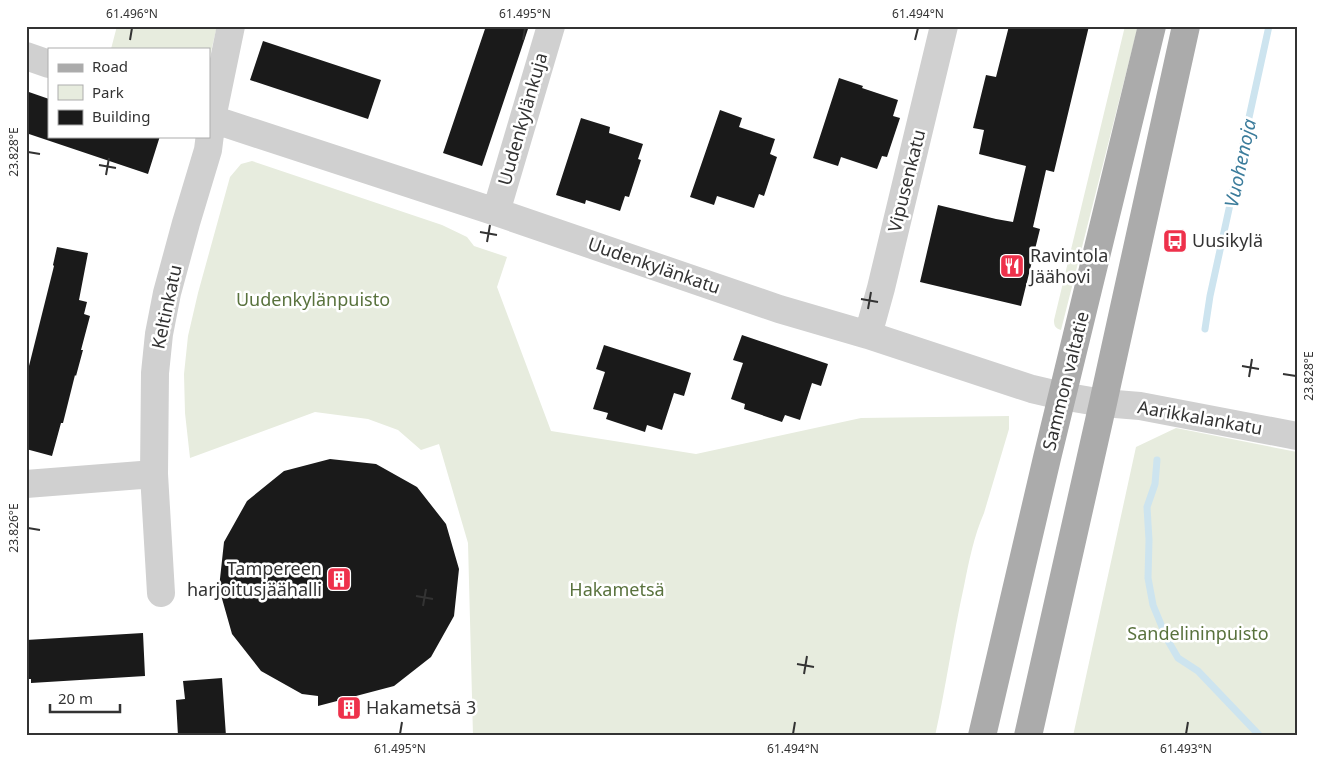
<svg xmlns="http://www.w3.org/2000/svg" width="1323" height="762" font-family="'Noto Sans',sans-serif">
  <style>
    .green { fill: #e7ecde }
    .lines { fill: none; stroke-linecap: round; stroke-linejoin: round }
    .stream { stroke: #cde4ef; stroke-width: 7 }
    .building { fill: #1a1a1a }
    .minor { stroke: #d0d0d0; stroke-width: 28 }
    .major { stroke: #ababab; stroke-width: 28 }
    .ticks { fill: none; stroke: #333; stroke-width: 2 }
    .labels { text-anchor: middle; stroke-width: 5; stroke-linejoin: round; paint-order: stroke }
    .street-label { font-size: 18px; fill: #333; stroke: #fff }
    .poi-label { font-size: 18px; fill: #333; stroke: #fff; text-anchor: start }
    .park-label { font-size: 18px; fill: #59723d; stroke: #fff }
    .water-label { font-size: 19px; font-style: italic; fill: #3b7c9b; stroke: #fff }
    .neatline { fill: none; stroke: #333; stroke-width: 2 }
    .ticks-label { font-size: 12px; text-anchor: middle; fill: #333 }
  </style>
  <rect width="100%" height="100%" fill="#fff"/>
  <!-- green -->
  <path class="green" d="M117 26H217L209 60V49H111Z
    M1125 26H1138L1061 330C1055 328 1054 326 1054 320Z
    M252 161 442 225 467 237 474 246 507 257 497 287 551 431 696 454 861 418 1009 416V429L984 513C974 536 969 561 964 586 953 636 946 686 935 736H473L468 543 439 444 421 450 398 430 368 419 315 412 190 458 185 413 184 374 188 336 198 293 230 177 241 164Z
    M1176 428 1297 452V736H1073L1136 447Z"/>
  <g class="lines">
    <!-- stream -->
    <path class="stream" d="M1205 329 1210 296 1269 26
      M1157 460 1155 484 1147 507 1149 540 1148 578 1153 605 1167 639 1178 658 1198 671 1260 736"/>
  </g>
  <!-- building -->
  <path class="building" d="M486 26H529L482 166 443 153Z
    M1009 26H1089L1054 172 1046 170 1033 227 1040 229 1021 306 920 282 938 205 996 219 1013 222 1026 166 979 154 984 130 973 128 986 75 996 77Z
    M263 41 381 80 368 119 250 80Z
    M839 78 863 86 862 88 898 100 893 116 900 118 887 157 882 156 877 169 841 157 838 166 813 158Z
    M26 91 49 99V136H160L148 174 26 133Z
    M720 110 742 118 739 127 775 139 770 154 777 157 764 196 759 194 754 208 717 196 714 205 690 197Z
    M581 118 610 127 609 133 643 144 638 159 641 160 629 197 625 196 620 211 586 200 585 204 556 195Z
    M57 247 88 253 79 300 87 302 84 314 90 316 81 350H83L76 376 75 375 63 423H61L52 456 26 449V378L54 266 53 265Z
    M742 335 828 364 821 386 812 383 800 420 785 415 782 422 744 409 745 404 731 399 743 363 733 360Z
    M604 345 691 373 684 396 674 393 662 430 647 425 645 432 606 419 608 413 593 409 605 372 596 369Z
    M330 459 376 464 417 487 446 524 459 569 454 616 431 657 394 686 318 706V696L302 694 261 671 232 634 219 588 224 542 247 501 284 471Z
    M143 633 145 676 31 683V679H26V640Z
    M222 678 226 736H178L176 700 185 699 183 681Z"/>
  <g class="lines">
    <!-- minor -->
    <path class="minor" d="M26 56 49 64
      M209 118 496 212 779 309 868 335 1032 389 1062 396 1103 403 1140 406 1297 436
      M496 212 551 26
      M868 335 881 288 944 26
      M26 484 154 474
      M161 593 154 474 155 373 159 334 167 293 186 223 208 150 212 118 231 26"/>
    <!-- major -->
    <path class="major" d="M982 736 1047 458 1152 26
      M1028 736 1103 403 1186 26"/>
  </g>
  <!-- ticks -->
  <path class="ticks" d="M130 40 132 28M523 40 525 28M915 40 918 28M28 152 40 154M99 165 116 168M106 175 109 158M480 232 497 235M487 242 490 225M861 299 878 302M868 309 871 292M1242 366 1259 369M1283 374 1296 376M1249 377 1252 359M28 528 40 530M416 596 433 599M423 606 426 589M797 664 814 667M804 674 807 656M400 734 402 722M793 734 795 722M1186 734 1188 722"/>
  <!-- icons -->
  <defs>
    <symbol id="bus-square" viewBox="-11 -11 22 22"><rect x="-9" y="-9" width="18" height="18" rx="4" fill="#ee314b" stroke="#fff"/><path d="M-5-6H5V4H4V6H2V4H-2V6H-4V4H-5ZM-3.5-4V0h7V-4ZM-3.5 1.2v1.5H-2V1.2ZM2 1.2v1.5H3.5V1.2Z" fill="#fff"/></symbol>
    <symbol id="restaurant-square" viewBox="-11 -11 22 22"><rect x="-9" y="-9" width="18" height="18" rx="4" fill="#ee314b" stroke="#fff"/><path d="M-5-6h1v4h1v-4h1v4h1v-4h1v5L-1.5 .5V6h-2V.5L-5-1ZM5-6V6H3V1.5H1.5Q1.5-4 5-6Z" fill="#fff"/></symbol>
    <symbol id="building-square" viewBox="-11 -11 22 22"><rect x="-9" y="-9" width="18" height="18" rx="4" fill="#ee314b" stroke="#fff"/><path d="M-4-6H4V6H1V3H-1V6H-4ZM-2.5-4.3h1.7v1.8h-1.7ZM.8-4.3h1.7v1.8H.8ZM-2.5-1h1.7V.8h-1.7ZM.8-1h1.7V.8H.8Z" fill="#fff"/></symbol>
  </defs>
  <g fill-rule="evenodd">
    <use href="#bus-square" x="1161" y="227" width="28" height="28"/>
    <use href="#restaurant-square" x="998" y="252" width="28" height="28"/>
    <use href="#building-square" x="325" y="565" width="28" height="28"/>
    <use href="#building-square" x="335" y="694" width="28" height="28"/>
  </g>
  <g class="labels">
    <!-- street labels -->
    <g class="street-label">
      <text transform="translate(523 119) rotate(-74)" y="6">Uudenkylänkuja</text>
      <text transform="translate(907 181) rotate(-76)" y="6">Vipusenkatu</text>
      <text transform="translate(654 266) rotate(19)" y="6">Uudenkylänkatu</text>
      <text transform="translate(167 307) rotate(-78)" y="6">Keltinkatu</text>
      <text transform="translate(1066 381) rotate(-76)" y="6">Sammon valtatie</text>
      <text transform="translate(1200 418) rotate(10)" y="6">Aarikkalankatu</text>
    </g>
    <!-- poi labels -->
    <g class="poi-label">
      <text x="1192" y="247">Uusikylä</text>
      <text x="1030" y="262">Ravintola<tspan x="1030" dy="21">Jäähovi</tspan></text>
      <text x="322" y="575" text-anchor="end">Tampereen<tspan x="322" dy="21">harjoitusjäähalli</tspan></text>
      <text x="366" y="714">Hakametsä 3</text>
    </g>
    <!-- park labels -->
    <g class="park-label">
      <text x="313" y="306">Uudenkylänpuisto</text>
      <text x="617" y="596">Hakametsä</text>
      <text x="1198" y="640">Sandelininpuisto</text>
    </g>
    <!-- water labels -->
    <g class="water-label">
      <text transform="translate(1240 163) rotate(-78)" y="7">Vuohenoja</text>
    </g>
  </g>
  <!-- border -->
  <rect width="1323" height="762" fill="none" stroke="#ffffff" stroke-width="55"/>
  <!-- legend -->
  <rect x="48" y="48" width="162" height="90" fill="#ffffff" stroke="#adadad"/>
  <rect x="58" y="64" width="25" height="8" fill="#ababab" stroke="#adadad"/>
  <text x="92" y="72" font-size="15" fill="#333333">Road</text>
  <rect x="58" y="85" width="25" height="15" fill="#e7ecde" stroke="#adadad"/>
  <text x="92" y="98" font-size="15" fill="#333333">Park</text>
  <rect x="58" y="110" width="25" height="15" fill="#1a1a1a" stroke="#adadad"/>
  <text x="92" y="122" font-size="15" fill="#333333">Building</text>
  <!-- scale -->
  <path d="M50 704v8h70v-8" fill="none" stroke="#333333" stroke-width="2.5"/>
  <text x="58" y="704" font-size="15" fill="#333333" stroke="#ffffff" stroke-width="4" paint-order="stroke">20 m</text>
  <rect x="28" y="28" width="1268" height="706" class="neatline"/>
  <g class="ticks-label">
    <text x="132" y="18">61.496°N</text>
    <text x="525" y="18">61.495°N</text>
    <text x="918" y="18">61.494°N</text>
    <text transform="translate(14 152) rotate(-90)" y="4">23.828°E</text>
    <text transform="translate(1309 376) rotate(-90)" y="4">23.828°E</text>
    <text transform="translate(14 528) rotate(-90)" y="4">23.826°E</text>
    <text x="400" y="753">61.495°N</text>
    <text x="793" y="753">61.494°N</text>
    <text x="1186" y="753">61.493°N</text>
  </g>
</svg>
